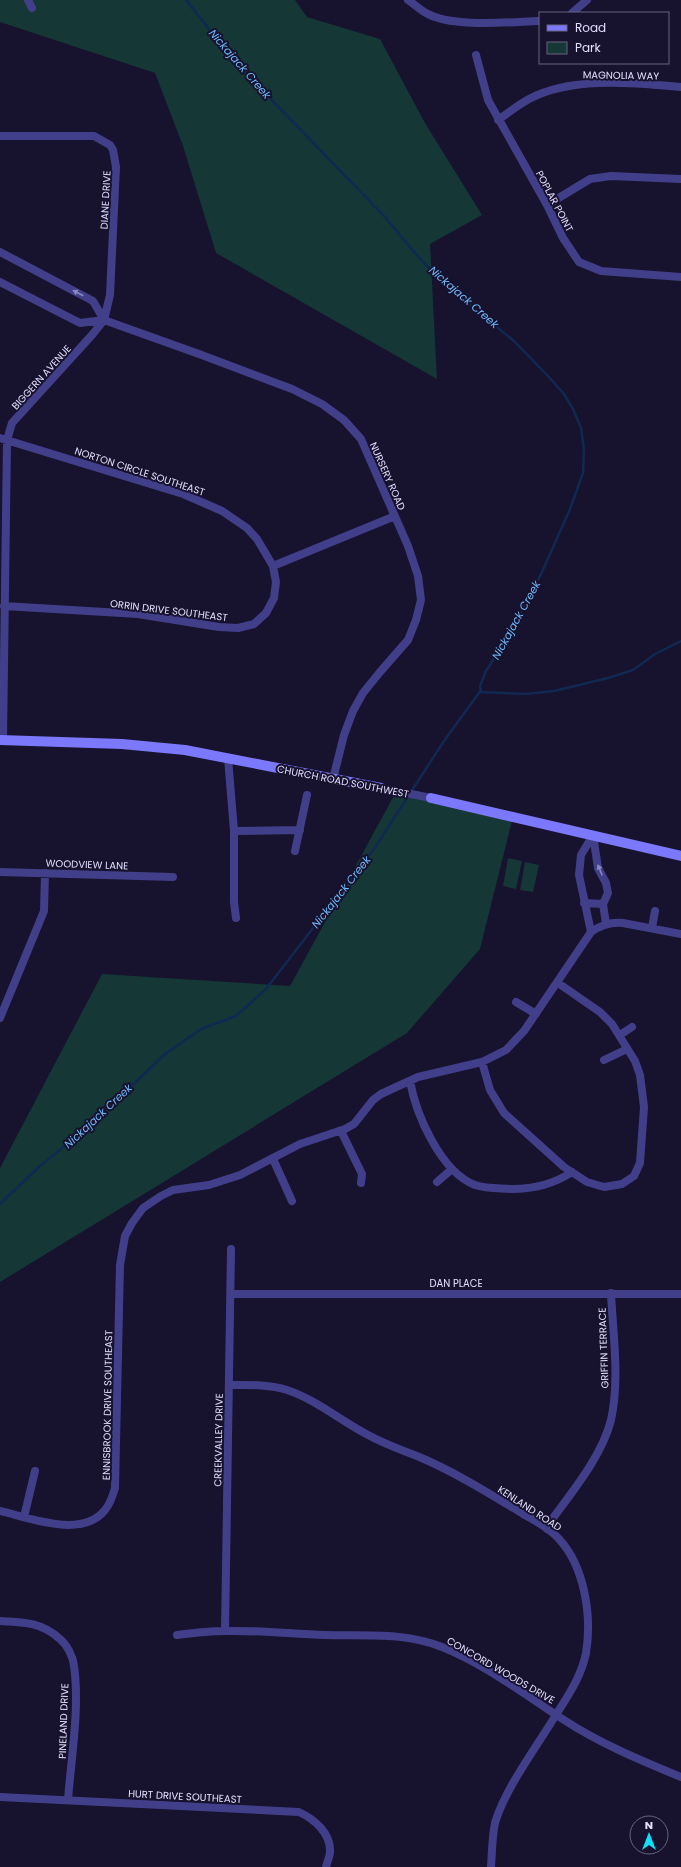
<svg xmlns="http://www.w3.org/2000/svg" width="681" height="1867" font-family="Poppins,sans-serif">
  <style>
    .green { fill: #153736 }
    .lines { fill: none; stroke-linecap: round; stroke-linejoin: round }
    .stream { stroke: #112952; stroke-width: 2.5 }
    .street { stroke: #423f8a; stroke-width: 8 }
    .secondary { stroke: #7c78fc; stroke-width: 10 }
    .oneway { fill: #8a87be }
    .labels { text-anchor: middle; stroke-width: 4; stroke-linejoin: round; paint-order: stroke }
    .street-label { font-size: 10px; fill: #e2dffe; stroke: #17122d }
    .water-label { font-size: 11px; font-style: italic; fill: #6fbafc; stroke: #17122d }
  </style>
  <rect width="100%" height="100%" fill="#17122d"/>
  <!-- green -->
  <path class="green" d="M0 0H295L307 17 380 39 425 123 482 215 430 244 437 379 216 253 183 146 155 73 0 22Z
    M396 792 514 813 480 949 407 1033 0 1282V1168L102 974 290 986Z
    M508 858 522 861 516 889 503 886Z
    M525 862 539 865 533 892 520 890Z"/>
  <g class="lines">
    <!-- stream -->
    <path class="stream" d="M479 692 526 694 554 691 608 678 633 670 655 654 681 641
      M0 1204 39 1167 94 1122 164 1055 201 1029 236 1016 266 989 374 849 444 741 481 690 480 686 486 671 505 642 542 572 570 509 583 473 584 450 581 428 573 409 564 394 548 376 515 342 447 286 421 260 384 216 235 62 186 0"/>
    <!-- street -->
    <path class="street" d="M28 0 32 8
      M408 0C414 4 420 10 426 13 452 28 509 22 540 21
      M572 13 587 0
      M476 55 488 100 547 205 563 238 579 262 601 271 681 277
      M498 120C508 113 518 105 529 99 572 76 634 83 681 87
      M0 136H94L110 145 113 150 116 167 110 295 104 320 92 335 12 423 7 440 3 740
      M547 205 590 179 611 176 681 179
      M0 252 93 301 104 320
      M0 282 80 323 104 320 199 354 292 389 322 404 344 420 361 439 408 546 418 576 421 600 416 620 408 640 380 672 363 693 353 711 344 735 333 779
      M0 438 183 494 222 511 247 528 257 539 273 566 276 582 274 598 266 613 254 624 238 628 219 627 138 614 4 606
      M273 566 395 516
      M228 758 234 831V902L236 918
      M381 788 431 798
      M234 831 300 830
      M593 835 598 868 606 883 608 893 603 904 606 924
      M295 851 307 795
      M0 872 173 877
      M584 903 603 904
      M652 928 655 911
      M591 932 579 875 581 855 593 835
      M516 1002 536 1014
      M0 1018 44 911 45 873
      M620 1035 632 1027
      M604 1060 627 1049
      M482 1062 490 1090 504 1113 564 1167 587 1182 604 1187 622 1184 634 1176 640 1163 644 1107 640 1075 635 1061 612 1024 600 1012 558 983
      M410 1081C416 1115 441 1172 475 1185 487 1189 500 1188 512 1189 533 1189 554 1184 572 1172
      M341 1131 362 1174 361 1183
      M273 1159 292 1201
      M437 1182 452 1169
      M231 1294H681
      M229 1385C248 1385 268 1384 287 1390 317 1400 342 1422 370 1436 385 1444 401 1450 417 1456 453 1471 487 1492 520 1512 533 1520 549 1527 559 1539 585 1567 592 1617 586 1653 581 1678 567 1697 554 1718 535 1749 505 1789 495 1823 492 1837 492 1853 491 1867
      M0 1511C30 1518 82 1539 105 1510 110 1504 113 1495 115 1488L120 1265 125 1236 132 1223 143 1208 161 1196 173 1190 209 1185 240 1175 300 1144 345 1129 354 1124 373 1100 381 1094 418 1077 482 1062 506 1050 524 1031 591 932C601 925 611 922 623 923L681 934
      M24 1517 35 1471
      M547 1529 550 1522C572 1492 602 1456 611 1420 620 1379 613 1335 611 1293
      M0 1621C23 1622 42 1622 60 1639 67 1645 73 1656 74 1666 80 1707 71 1759 68 1800
      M225 1631 231 1249
      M177 1635C193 1633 209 1631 225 1631 258 1630 292 1634 325 1635 365 1636 404 1632 442 1647 483 1663 527 1696 564 1720 599 1743 642 1761 681 1777
      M0 1797 299 1812C314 1819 331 1833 330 1852 330 1856 327 1862 326 1867"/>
    <!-- secondary -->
    <path class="secondary" d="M0 740 122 744 185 750 381 788
      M431 798 681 856"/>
  </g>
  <!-- one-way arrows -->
  <defs><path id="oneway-solid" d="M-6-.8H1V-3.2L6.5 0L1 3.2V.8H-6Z"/></defs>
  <g class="oneway">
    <use href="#oneway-solid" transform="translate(78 293) rotate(-152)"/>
    <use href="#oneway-solid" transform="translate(600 870) rotate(-112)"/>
  </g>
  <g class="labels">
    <!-- street labels -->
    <g class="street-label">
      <text transform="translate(621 75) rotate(1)" y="4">MAGNOLIA WAY</text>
      <text transform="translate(105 200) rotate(-87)" y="4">DIANE DRIVE</text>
      <text transform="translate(555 201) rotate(62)" y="4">POPLAR POINT</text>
      <text transform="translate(41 377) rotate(-48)" y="4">BIGGERN AVENUE</text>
      <text transform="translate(140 471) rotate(18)" y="4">NORTON CIRCLE SOUTHEAST</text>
      <text transform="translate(388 476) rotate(66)" y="4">NURSERY ROAD</text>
      <text transform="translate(169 610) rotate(7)" y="4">ORRIN DRIVE SOUTHEAST</text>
      <text transform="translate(343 781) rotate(11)" y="4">CHURCH ROAD SOUTHWEST</text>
      <text transform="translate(87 864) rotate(2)" y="4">WOODVIEW LANE</text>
      <text x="456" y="1287">DAN PLACE</text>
      <text transform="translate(603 1348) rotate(-92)" y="4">GRIFFIN TERRACE</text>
      <text transform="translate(107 1405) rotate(-89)" y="4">ENNISBROOK DRIVE SOUTHEAST</text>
      <text transform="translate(218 1440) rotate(-89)" y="4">CREEKVALLEY DRIVE</text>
      <text transform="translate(530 1508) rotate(33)" y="4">KENLAND ROAD</text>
      <text transform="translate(501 1670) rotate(30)" y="4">CONCORD WOODS DRIVE</text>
      <text transform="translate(63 1721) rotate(-88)" y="4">PINELAND DRIVE</text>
      <text transform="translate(185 1796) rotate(3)" y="4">HURT DRIVE SOUTHEAST</text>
    </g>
    <!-- water labels -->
    <g class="water-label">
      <text transform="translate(240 64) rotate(49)" y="4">Nickajack Creek</text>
      <text transform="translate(464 297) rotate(41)" y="4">Nickajack Creek</text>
      <text transform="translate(516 620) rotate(-61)" y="4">Nickajack Creek</text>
      <text transform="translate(341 892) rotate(-52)" y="4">Nickajack Creek</text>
      <text transform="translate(98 1116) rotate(-43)" y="4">Nickajack Creek</text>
    </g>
  </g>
  <!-- legend -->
  <rect x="539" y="12" width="130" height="52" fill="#17122d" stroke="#686481"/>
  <rect x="547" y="25" width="20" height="6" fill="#7c78fc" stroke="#686481"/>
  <text x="575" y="32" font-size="12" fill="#e2dffe">Road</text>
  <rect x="547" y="42" width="20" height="12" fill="#153736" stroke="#686481"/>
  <text x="575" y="52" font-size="12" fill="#e2dffe">Park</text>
  <!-- north arrow -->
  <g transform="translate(649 1835)"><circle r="19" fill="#17122d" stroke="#686481"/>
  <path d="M0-3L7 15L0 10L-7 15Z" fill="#0fe1fa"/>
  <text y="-6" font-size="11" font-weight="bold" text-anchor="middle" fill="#e2dffe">N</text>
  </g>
</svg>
